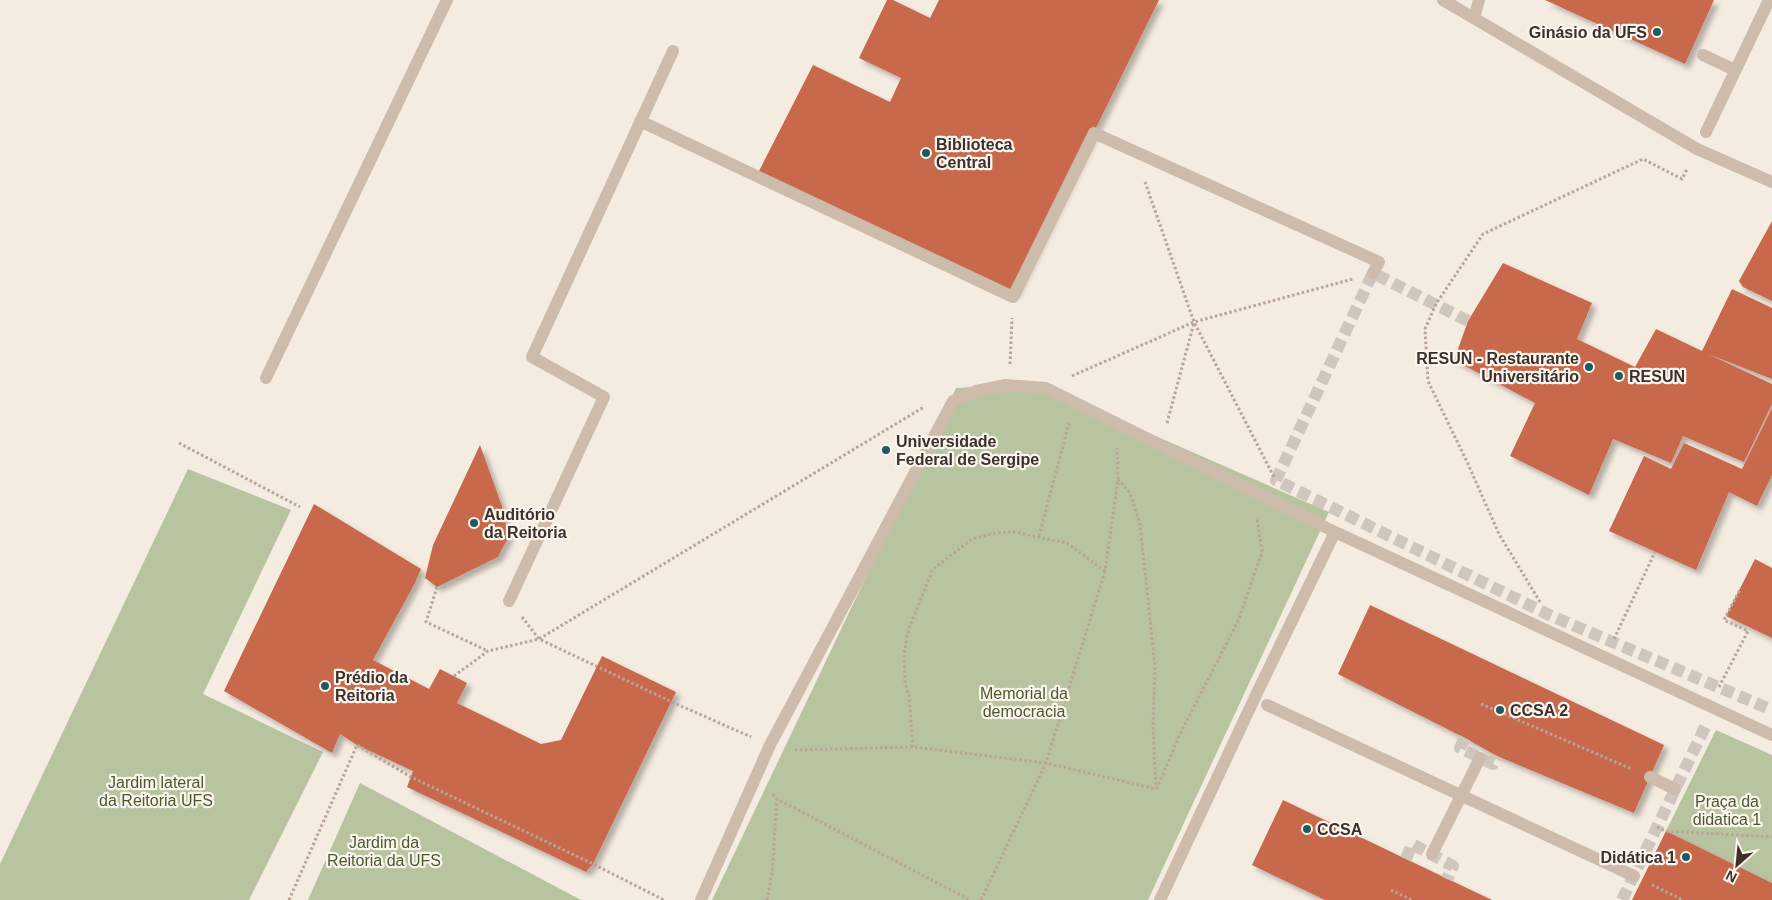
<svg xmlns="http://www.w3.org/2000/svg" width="1772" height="900" font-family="Arial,sans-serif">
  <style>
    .green { fill: #b8c4a0 }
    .building { fill: #c8694b; filter: url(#shadow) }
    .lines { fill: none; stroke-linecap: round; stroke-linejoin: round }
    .minor-tunnel { stroke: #cfc6bd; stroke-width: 12; stroke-dasharray: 12 6; stroke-linecap: butt }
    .path { stroke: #b9a596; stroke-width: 3; stroke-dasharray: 2.5 2.5; stroke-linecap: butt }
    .minor { stroke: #cdbbac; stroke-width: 12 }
    .poi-dot { fill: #1f5a5e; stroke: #fbf5ee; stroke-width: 2 }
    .labels { text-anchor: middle; stroke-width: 4.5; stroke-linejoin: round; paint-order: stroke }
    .poi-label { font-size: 16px; font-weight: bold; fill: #3b302b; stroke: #fbf5ee; text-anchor: start }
    .park-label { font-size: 16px; fill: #4a5a2e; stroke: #fbf5ee }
  </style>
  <defs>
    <filter id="shadow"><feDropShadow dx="4.5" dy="4.5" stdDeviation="2.5" flood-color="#0004"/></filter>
  </defs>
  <rect width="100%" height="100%" fill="#f4ebe1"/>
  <!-- green -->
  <path class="green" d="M1006 385 1046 388 1329 512 1148 900H712L956 388Z
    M188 469 291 510 203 694 323 752 249 900H0V864Z
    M1716 730 1772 755V883L1666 831Z
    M360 783 581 900H308Z"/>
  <!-- building -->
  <path class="building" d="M887 0H893L930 18 939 0H1159L1014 294 758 173 813 65 890 102 901 78 859 58Z
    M1545 0H1714L1685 64Z
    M1772 221V301L1743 287 1739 281Z
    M1503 263 1592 303 1577 339 1635 367 1656 329 1702 351 1732 289 1772 308V379L1708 354 1772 384V404L1744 462 1683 436 1671 463 1613 439 1589 495 1510 456 1535 403 1454 360 1468 321Z
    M1772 408V475L1757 506 1729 492 1696 570 1609 531 1644 456 1671 469 1684 443 1742 469Z
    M480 445 503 509 508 538 498 557 437 587 425 578 433 545Z
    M314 504 421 569 415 583 373 660 429 689 440 669 467 683 457 703 541 744 561 740 602 656 676 692 593 864 586 872 407 787 413 771 357 745 340 734 332 753 224 691Z
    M1755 559 1772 568V638L1726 616Z
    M1370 605 1664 745 1634 813 1497 756 1465 738 1338 674Z
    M1283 800 1406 859 1492 900H1325L1252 865Z
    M1666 831 1772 883V900H1632Z"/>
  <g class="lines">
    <!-- minor-tunnel -->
    <path class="minor-tunnel" d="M1468 321 1373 273 1276 480 1547 614 1772 710
      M1465 738 1460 748 1493 764 1497 756
      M1406 859 1412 844 1453 866 1447 879
      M1622 900 1706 725"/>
    <!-- path -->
    <path class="path" d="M1145 182 1194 322 1274 477
      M1010 364 1012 318
      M1072 376 1194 322 1353 279
      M1167 423 1194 323
      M179 443 300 507
      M1118 479 1130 493 1140 524 1155 667 1153 726 1156 789
      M1039 536 1069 423
      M437 587 426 622 488 651
      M1540 602 1499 534 1468 464 1428 381 1425 329 1436 304 1483 234 1643 159 1682 179 1687 169
      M522 617 539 639 672 702 751 737
      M1614 639 1655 552
      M454 676 488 651 539 639 924 407
      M1719 687 1748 631 1724 620 1741 588
      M1481 704 1632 769
      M913 747 909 696 905 683 904 653 909 628 933 569 972 539 995 533 1014 532 1067 543 1105 571
      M795 750 913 747 1046 763 1156 789
      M1157 789 1179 736 1239 619 1262 552 1257 518
      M773 794 777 799 970 900
      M1657 827 1666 831 1772 837
      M1652 885 1683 900
      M1391 890 1412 900
      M289 900 357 745 411 777 593 864 664 900
      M767 900 772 873 777 799
      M981 900 1046 763 1105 571 1118 479 1117 448"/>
    <!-- minor -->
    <path class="minor" d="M1443 0 1697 149 1772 182
      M1474 18 1479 0
      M1703 55 1735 70
      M640 121 1013 297 1094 133 1379 262 1373 273
      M1706 132 1769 0
      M266 378 447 0
      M509 601 604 397 532 357 673 51
      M1267 705 1634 876
      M1650 777 1675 789
      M1432 854 1480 758
      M701 900 770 745 953 401 976 391 1006 385 1046 388 1335 532 1772 735
      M1160 900 1256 695 1335 532"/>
  </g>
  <!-- markers -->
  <g class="poi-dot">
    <circle cx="1657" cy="32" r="5"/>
    <circle cx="926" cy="153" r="5"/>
    <circle cx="1589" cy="367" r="5"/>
    <circle cx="1619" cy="376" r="5"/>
    <circle cx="886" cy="450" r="5"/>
    <circle cx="474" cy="523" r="5"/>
    <circle cx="325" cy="686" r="5"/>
    <circle cx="1500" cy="710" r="5"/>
    <circle cx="1307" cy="829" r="5"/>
    <circle cx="1686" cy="857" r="5"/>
  </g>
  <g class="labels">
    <!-- poi labels -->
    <g class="poi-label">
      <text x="1647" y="38" text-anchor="end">Ginásio da UFS</text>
      <text x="936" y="150">Biblioteca<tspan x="936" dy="18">Central</tspan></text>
      <text x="1579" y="364" text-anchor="end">RESUN - Restaurante<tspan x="1579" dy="18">Universitário</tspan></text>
      <text x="1629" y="382">RESUN</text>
      <text x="896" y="447">Universidade<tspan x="896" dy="18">Federal de Sergipe</tspan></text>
      <text x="484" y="520">Auditório<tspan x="484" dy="18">da Reitoria</tspan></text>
      <text x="335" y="683">Prédio da<tspan x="335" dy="18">Reitoria</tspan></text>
      <text x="1510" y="716">CCSA 2</text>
      <text x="1317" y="835">CCSA</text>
      <text x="1676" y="863" text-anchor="end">Didática 1</text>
    </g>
    <!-- park labels -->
    <g class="park-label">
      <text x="1024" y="699">Memorial da<tspan x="1024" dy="18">democracia</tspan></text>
      <text x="156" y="788">Jardim lateral<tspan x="156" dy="18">da Reitoria UFS</tspan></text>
      <text x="1727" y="807">Praça da<tspan x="1727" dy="18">didatica 1</tspan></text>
      <text x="384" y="848">Jardim da<tspan x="384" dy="18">Reitoria da UFS</tspan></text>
    </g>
  </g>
  <!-- north arrow -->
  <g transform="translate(1737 865) rotate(207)" stroke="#fbf5ee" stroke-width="4" paint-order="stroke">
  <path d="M0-4L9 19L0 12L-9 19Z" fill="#3b302b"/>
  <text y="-8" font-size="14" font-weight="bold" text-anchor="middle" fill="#3b302b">N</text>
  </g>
</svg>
